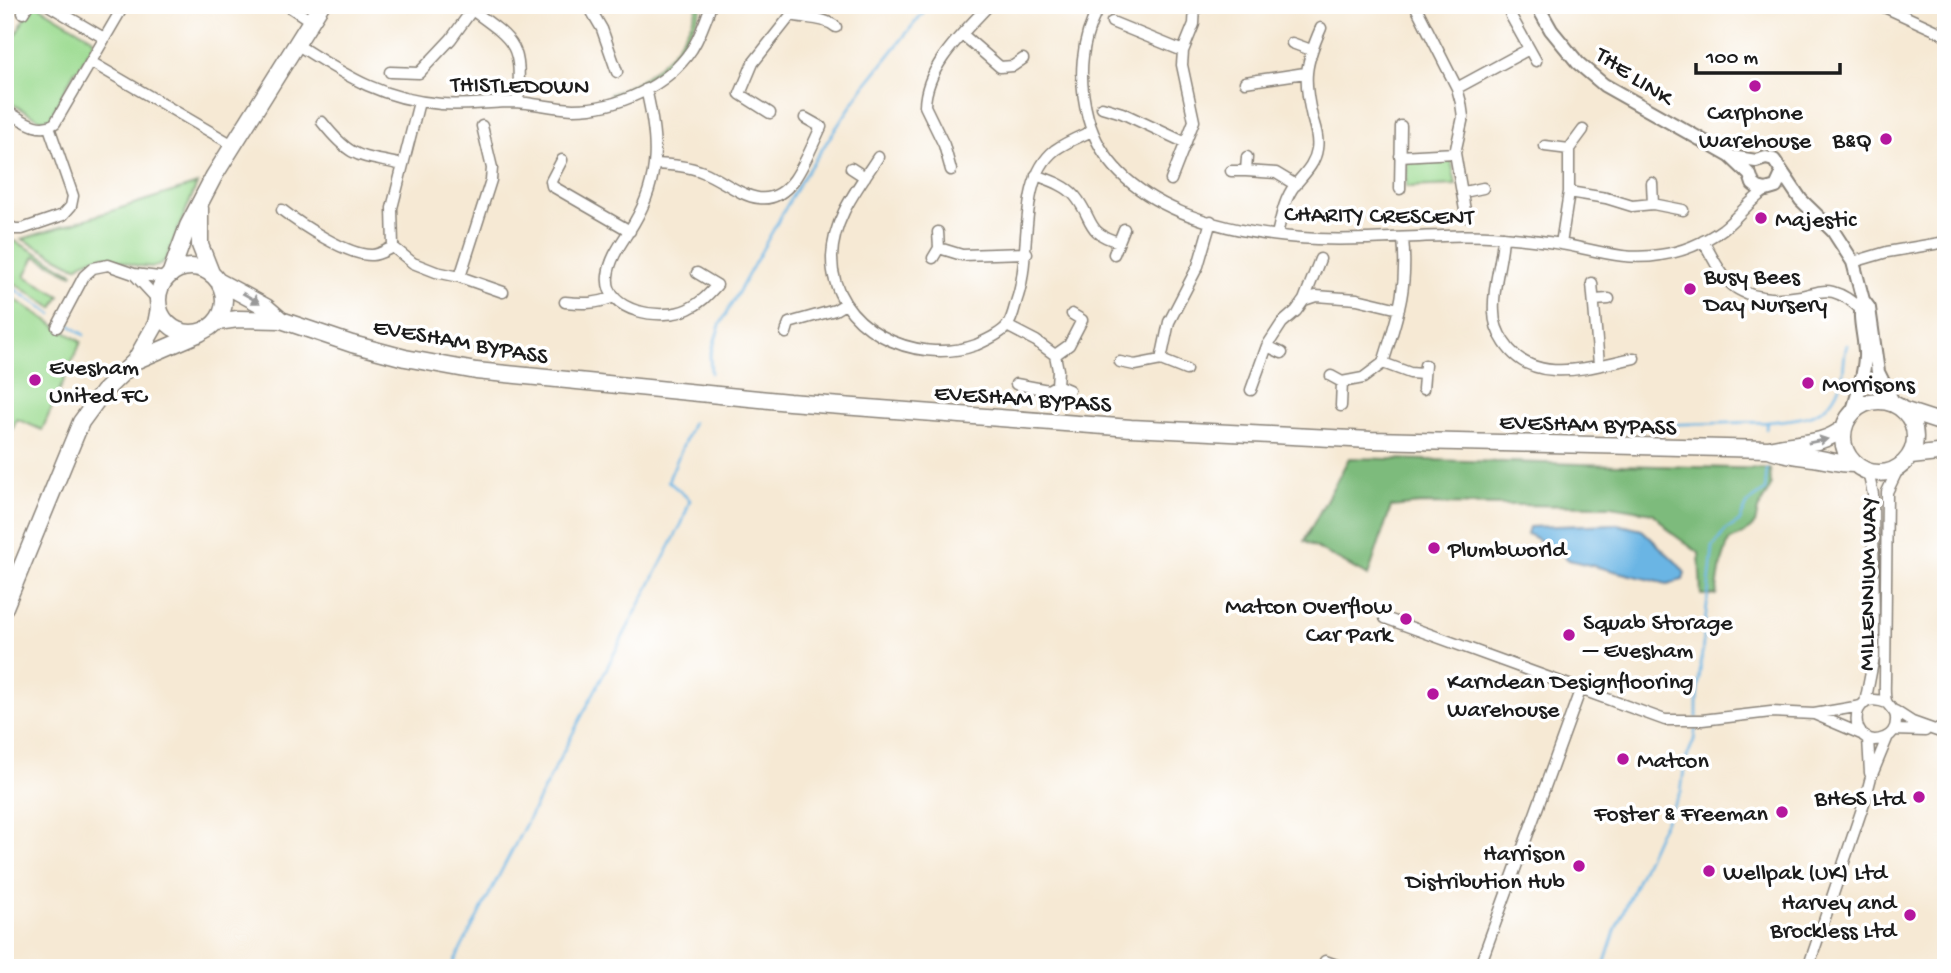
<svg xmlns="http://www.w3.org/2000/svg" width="1951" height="973" font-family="'Gochi Hand',sans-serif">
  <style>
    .green { fill: #9cdb91; stroke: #5c7c56; stroke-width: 2 }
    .forest { fill: #7dbb7b; stroke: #4c6c4c; stroke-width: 2 }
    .water { fill: #6bb5e4; stroke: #446880; stroke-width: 2 }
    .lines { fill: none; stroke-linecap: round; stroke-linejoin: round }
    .stream { stroke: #6bb5e4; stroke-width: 2.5 }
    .minor-casing { stroke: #898278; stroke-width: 13 }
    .tertiary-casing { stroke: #898278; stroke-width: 16 }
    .primary-casing { stroke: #898278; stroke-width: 19 }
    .trunk-casing { stroke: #898278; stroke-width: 19 }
    .minor { stroke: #fff; stroke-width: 10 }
    .tertiary { stroke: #fff; stroke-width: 12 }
    .primary { stroke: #fff; stroke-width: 16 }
    .trunk { stroke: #fff; stroke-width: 16 }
    .oneway { fill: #999 }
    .poi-dot { fill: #b5179e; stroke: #fff; stroke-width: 2.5 }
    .labels { text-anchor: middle; stroke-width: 7; stroke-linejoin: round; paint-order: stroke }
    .street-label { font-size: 24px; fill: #1c1c1c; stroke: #fff }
    .poi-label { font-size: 24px; fill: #1c1c1c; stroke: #fff; text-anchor: start }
  </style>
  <rect width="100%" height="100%" fill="#fff"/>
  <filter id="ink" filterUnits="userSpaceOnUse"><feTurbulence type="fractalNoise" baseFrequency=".0143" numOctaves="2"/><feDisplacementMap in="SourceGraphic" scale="14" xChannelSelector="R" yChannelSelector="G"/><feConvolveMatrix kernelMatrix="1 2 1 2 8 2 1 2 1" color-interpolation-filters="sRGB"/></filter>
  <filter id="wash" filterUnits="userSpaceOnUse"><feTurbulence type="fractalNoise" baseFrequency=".00686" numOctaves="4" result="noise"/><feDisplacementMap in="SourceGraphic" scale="28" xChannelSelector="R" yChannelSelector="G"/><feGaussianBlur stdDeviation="1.57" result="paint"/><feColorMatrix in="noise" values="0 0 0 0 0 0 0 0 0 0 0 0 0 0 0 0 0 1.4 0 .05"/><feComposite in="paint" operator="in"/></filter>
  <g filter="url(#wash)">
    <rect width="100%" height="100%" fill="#f6e9d4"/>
    <!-- green -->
    <path class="green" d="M32 5H37L92 38 94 42 80 67 74 72 50 118 41 120 5 100V54Z
      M698 5H702C687 51 654 83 609 98L610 94C652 80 684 48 698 5Z
      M1451 159 1456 185 1406 187 1407 160Z
      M197 184 166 259 160 265 154 267 138 266 104 256 88 260 76 267 22 239Z
      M15 241 73 273 72 275 35 256 25 276 60 296 53 308 5 277V244Z
      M5 293 81 342 42 430 17 419 5 446Z"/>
    <!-- forest -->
    <path class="forest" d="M1349 458 1770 469 1771 486 1758 510 1755 524 1745 533 1729 541 1721 565 1716 595H1701L1699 553 1673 534 1653 513 1611 506 1421 504 1391 507 1368 576 1304 541Z"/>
    <!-- water -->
    <path class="water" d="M1617 524 1642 530 1677 563 1685 573 1683 580 1667 584 1569 560 1553 547 1527 534 1529 527Z"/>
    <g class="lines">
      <!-- stream -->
      <path class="stream" d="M5 283 52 314
        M67 323 84 335
        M711 373 710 356 720 325 800 182 863 88 929 5
        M1642 425 1767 422
        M1766 429 1767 422C1806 418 1833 418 1843 373 1844 364 1844 354 1847 345
        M1697 718V701L1713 547 1726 530 1739 522 1748 503 1765 491 1767 469
        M451 968 682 523 690 500 668 481 693 422
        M1603 968 1616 928 1658 834 1681 792 1685 762 1694 740 1696 724"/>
    </g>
  </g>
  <g filter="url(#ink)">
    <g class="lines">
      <defs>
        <path id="minor" d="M48 5 104 38
          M287 5 311 21
          M588 5 602 29 617 72
          M1100 5C1080 40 1078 80 1088 118 1114 211 1233 235 1317 239 1379 242 1441 232 1502 237 1528 239 1556 242 1581 248 1608 254 1632 260 1660 255 1682 252 1705 242 1723 229 1739 216 1749 201 1766 190
          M1415 5 1457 88 1461 103 1463 117 1455 153 1466 216
          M1880 5 1946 35
          M23 13 28 5
          M791 15C806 19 824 17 836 27
          M1511 16 1536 61
          M1112 22 1183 51
          M962 34 1000 67 1013 66 1023 59
          M1292 43 1311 50
          M296 44C345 75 380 99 441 104 466 106 490 102 515 102 534 103 553 108 573 109 617 109 667 87 692 49 700 36 706 20 711 5
          M91 62 233 145
          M390 72 419 73 451 39 472 10C518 43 521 45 518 102
          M1245 82 1305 73
          M1457 88 1529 49
          M646 89C658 139 661 177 634 223 624 240 610 256 608 276 604 313 663 321 688 309 701 303 708 295 717 285L697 273
          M419 102 392 208 393 247 413 263 436 272 460 277 503 292
          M1102 107 1122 113 1186 143
          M5 110C20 118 38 135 55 123L124 5
          M770 113 740 94 753 63 791 15V5
          M322 122C352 160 359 155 403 165
          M1545 146 1569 149
          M1400 156 1455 153
          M878 157C858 188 833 218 832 257 831 327 915 367 976 345 985 341 1001 334 1007 326 1013 319 1015 304 1018 296 1032 252 1017 180 1055 150 1066 142 1079 137 1092 131
          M562 160 551 181 552 186 630 231
          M656 164C672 165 688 166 703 172 733 184 764 220 794 180 805 164 813 144 821 127L805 118
          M851 168 865 177
          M951 170 944 145 925 106C926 66 963 33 989 5
          M1231 171H1246L1247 157
          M1246 171 1276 173 1296 185
          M1036 175C1049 180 1066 185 1075 196 1094 219 1085 233 1119 242
          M1171 180 1194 121 1182 65 1183 51 1194 24 1195 5
          M1652 183 1653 204
          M1400 189 1401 126
          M1464 192 1483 188
          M1569 192 1606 198 1632 206 1653 204 1683 210
          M282 210C300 224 348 256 372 255 379 255 386 250 393 247
          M5 224 15 229H22L63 215 71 206 73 196 49 127
          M1277 235C1281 218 1284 199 1295 185 1304 174 1315 164 1317 149 1319 138 1315 127 1312 117 1303 79 1305 64 1321 28
          M1503 237C1502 262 1492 287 1494 312 1494 323 1498 333 1504 342 1533 388 1592 366 1634 358
          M1703 241C1711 254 1718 271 1729 282 1746 300 1779 300 1801 296 1812 294 1821 289 1833 292 1844 295 1852 301 1860 309
          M1561 244 1569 192V149L1583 130
          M939 248 962 255 1027 253
          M1114 254 1124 229
          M933 258 939 248 938 232
          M1853 262 1887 252 1946 242
          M134 274 158 300
          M460 277 491 180 492 168 482 126
          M1592 283 1599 364
          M1304 300 1320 259
          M1594 300 1609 299
          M565 302C583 304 596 304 614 297
          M1007 326 1036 341 1055 355
          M57 327 84 276 93 268 108 265 134 274 167 278
          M786 333 789 323 835 310 845 304
          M1267 346 1282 353
          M1161 360 1169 322 1198 266 1211 221
          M1120 362 1135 365 1161 360 1186 370
          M1383 363C1398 315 1408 289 1403 238
          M1331 376 1342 382 1341 406
          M1342 382 1363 378 1383 363 1410 373 1423 374
          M1016 384 1048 390 1057 385 1058 370 1055 355 1069 345 1082 320 1072 314
          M1057 385 1069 390
          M1423 389 1425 365
          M1251 390 1267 346 1282 323 1296 311 1304 300 1316 296 1357 299 1399 309
          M1385 618 1665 720H1702L1771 712 1814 714 1861 706
          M1865 703 1874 657 1873 494 1868 472
          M1887 703C1845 686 1849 752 1884 738 1891 736 1896 729 1896 721 1897 712 1891 709 1887 703 1884 698 1885 686 1885 681L1887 492 1898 469
          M1895 711 1912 722 1943 733
          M1814 714 1861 734
          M1894 730 1925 731
          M1868 738 1870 773
          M1325 961 1345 968
          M1479 968 1581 688
          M1808 968 1865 800 1871 777 1888 736"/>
        <path id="tertiary" d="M1537 5 1551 30 1578 63 1604 85 1730 156 1750 175 1753 184 1758 188 1766 190 1776 187 1782 174
          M1731 157 1756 161 1766 158 1774 160 1801 200 1833 231 1853 262 1863 300 1869 308 1878 372 1894 404
          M1852 413C1858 395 1864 376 1865 357 1866 338 1857 318 1863 300"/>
        <path id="primary" d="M200 208V245L211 273
          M170 275 188 226 214 176 321 5"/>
        <path id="trunk" d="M158 300a33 33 0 1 1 66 0a33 33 0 1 1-66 0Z
          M218 281 266 307 281 320
          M217 322 238 319 281 320 352 344 405 358 476 371 789 402 1131 428 1371 440 1769 449C1798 441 1820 447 1844 428
          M135 361 200 333
          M1843 437a36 36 0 1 1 72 0a36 36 0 1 1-72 0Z
          M1903 410 1946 424
          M1769 449C1784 455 1798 456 1814 458 1828 460 1840 464 1854 464
          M1911 456 1946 452
          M5 607 81 422 103 392 135 361 156 324 159 308"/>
      </defs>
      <!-- minor casing -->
      <use href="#minor" class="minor-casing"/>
      <!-- tertiary casing -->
      <use href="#tertiary" class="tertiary-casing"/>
      <!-- primary casing -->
      <use href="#primary" class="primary-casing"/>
      <!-- trunk casing -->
      <use href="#trunk" class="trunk-casing"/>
      <!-- minor -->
      <use href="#minor" class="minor"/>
      <!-- tertiary -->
      <use href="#tertiary" class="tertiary"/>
      <!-- primary -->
      <use href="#primary" class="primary"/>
      <!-- trunk -->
      <use href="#trunk" class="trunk"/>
    </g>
    <!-- one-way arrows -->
    <defs><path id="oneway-solid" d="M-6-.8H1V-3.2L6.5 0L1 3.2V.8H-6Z" transform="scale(1.75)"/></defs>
    <g class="oneway">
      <use href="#oneway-solid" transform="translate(251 298) rotate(30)"/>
      <use href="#oneway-solid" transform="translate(1818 441) rotate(-12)"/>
    </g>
  </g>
  <!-- markers -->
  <g class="poi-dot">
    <circle cx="1755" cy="86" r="7"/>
    <circle cx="1886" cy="139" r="7"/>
    <circle cx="1761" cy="218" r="7"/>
    <circle cx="1690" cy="289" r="7"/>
    <circle cx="35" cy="380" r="7"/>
    <circle cx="1808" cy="383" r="7"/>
    <circle cx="1434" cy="548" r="7"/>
    <circle cx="1406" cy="619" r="7"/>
    <circle cx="1569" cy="635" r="7"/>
    <circle cx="1433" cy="694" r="7"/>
    <circle cx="1623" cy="759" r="7"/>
    <circle cx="1919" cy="797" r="7"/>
    <circle cx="1782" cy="812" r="7"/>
    <circle cx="1579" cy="866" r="7"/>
    <circle cx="1709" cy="871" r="7"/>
    <circle cx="1910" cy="915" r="7"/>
  </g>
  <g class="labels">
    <!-- street labels -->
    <g class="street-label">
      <text transform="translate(1635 75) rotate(34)" y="8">THE LINK</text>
      <text transform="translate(520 84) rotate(1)" y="8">THISTLEDOWN</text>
      <text transform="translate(1379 214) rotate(1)" y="8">CHARITY CRESCENT</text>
      <text transform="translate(461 340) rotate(10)" y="8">EVESHAM BYPASS</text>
      <text transform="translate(1023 397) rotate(4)" y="8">EVESHAM BYPASS</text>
      <text transform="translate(1588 423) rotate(2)" y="8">EVESHAM BYPASS</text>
      <text transform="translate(1866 584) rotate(-89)" y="8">MILLENNIUM WAY</text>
    </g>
    <!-- poi labels -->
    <g class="poi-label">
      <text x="1755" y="119" text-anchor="middle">Carphone<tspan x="1755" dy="28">Warehouse</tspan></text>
      <text x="1872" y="147" text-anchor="end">B&amp;Q</text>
      <text x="1775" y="226">Majestic</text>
      <text x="1704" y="283">Busy Bees<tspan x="1704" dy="28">Day Nursery</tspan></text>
      <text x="49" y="374">Evesham<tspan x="49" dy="28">United FC</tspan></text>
      <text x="1822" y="391">Morrisons</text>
      <text x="1448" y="556">Plumbworld</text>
      <text x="1392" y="613" text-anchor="end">Matcon Overflow<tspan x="1392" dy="28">Car Park</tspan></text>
      <text x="1583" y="629">Squab Storage<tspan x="1583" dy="28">– Evesham</tspan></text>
      <text x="1447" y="688">Karndean Designflooring<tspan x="1447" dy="28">Warehouse</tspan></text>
      <text x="1637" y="767">Matcon</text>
      <text x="1905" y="805" text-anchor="end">BHGS Ltd</text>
      <text x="1768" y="820" text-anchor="end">Foster &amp; Freeman</text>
      <text x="1565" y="860" text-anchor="end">Harrison<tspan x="1565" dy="28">Distribution Hub</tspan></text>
      <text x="1723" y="879">Wellpak (UK) Ltd</text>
      <text x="1896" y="909" text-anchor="end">Harvey and<tspan x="1896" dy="28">Brockless Ltd</tspan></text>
    </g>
  </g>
  <!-- margin -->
  <rect width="1951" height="973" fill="none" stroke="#fff" stroke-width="28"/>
  <!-- scale -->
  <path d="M1696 63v10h144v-10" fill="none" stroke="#1c1c1c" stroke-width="3.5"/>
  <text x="1706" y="63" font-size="21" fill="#1c1c1c" stroke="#ffffff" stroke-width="5" paint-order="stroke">100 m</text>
</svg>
